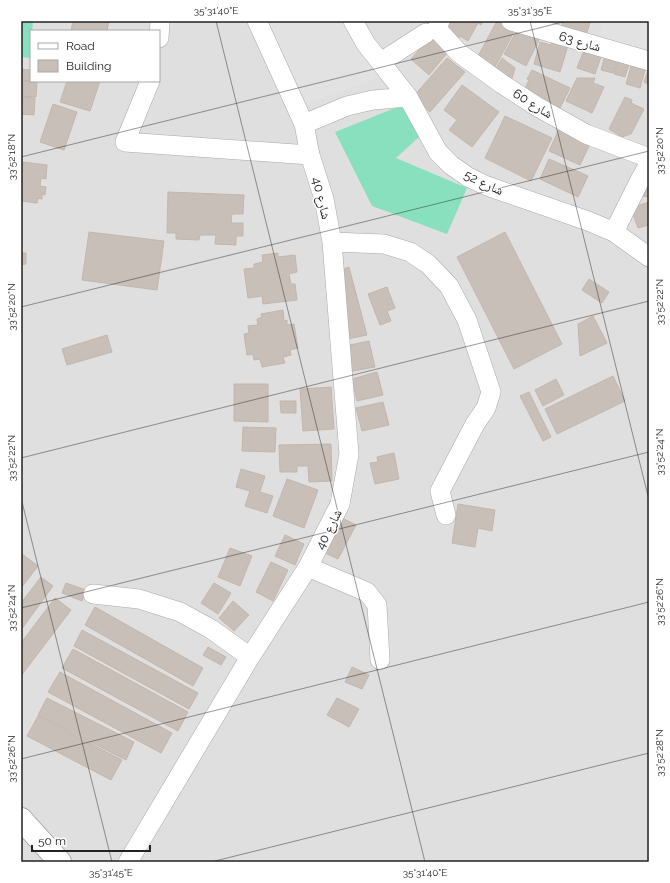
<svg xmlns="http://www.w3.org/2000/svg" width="670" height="883" font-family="Raleway,'Noto Naskh Arabic',sans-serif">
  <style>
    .residential { fill: #e0dfdf; fill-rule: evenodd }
    .pitch { fill: #88e0be }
    .parking { fill: #e2e2e2 }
    .building { fill: #c7bfb8; stroke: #c4b6ab }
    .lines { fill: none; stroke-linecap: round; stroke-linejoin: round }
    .minor-casing { stroke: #a9a9a9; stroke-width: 20 }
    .tertiary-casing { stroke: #a9a9a9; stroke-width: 24 }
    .minor { stroke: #fff; stroke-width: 19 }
    .tertiary { stroke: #fff; stroke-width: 22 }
    .ticks { fill: none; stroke: #222; stroke-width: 1; stroke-opacity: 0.45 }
    .labels { text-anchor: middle; stroke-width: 3; stroke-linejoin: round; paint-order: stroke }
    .street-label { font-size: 13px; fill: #222; stroke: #fff }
    .neatline { fill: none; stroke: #222; stroke-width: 1.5 }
    .ticks-label { font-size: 10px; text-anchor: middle; fill: #222 }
  </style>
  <rect width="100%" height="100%" fill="#f2efe9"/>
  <!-- residential -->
  <path class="residential" d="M21 21H649V862H21ZM31 31H159V81H31Z"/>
  <!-- pitch -->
  <path class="pitch" d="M21 21H33L30 58 21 57Z
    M405 104 419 137 396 158 467 188 447 234 372 206 335 132Z"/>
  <!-- parking -->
  <path class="parking" d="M267 21H351L382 77 307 104Z
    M603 21H649V45L646 56 597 42Z"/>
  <!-- building -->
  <path class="building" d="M73 21H109L107 31H71Z
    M445 21H483L481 25 478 23 468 41 460 36 457 41 446 35Z
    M497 21H499L515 30 495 67 477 58Z
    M563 21 590 22 586 36 561 29Z
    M516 32 541 36 526 66 504 54Z
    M430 37 448 52 429 75 411 59Z
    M553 37 569 42 560 72 534 64 540 42 551 45Z
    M586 45 603 51 595 74 577 68Z
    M606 52 618 55 613 73 601 70Z
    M619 55 631 58 625 77 614 74Z
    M447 58 465 72 430 112 413 97Z
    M502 58 515 68 511 82 493 74Z
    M633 59 647 63 640 88 626 84Z
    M649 68V85L644 82Z
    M21 69 31 70V81L21 80Z
    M532 70 570 88 560 108 524 91 529 80 527 79Z
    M577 78H595L593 83 604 87 592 113 566 101Z
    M21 81 37 82 36 97 21 96Z
    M67 81H100L90 111 60 102Z
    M462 85 499 112 472 147 449 130 457 120 444 110Z
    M21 97 35 98 34 115 21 114Z
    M625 97 632 100 631 103 644 109 631 134 622 137 609 129Z
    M53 104 77 112 64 150 40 142Z
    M505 116 552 138 531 181 485 158Z
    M559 129 590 144 580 165 549 151Z
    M549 159 588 176 578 197 540 179Z
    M23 162 47 165 46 179 41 178 40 186 46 187 45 195 42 194V199L38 198 37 203 21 201V179Z
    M649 166V197L635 195Z
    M168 192 244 195 243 214H232L231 223H243V236H236V245L215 244 216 235H200L199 240 176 239V233H167Z
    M649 202V225L638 228 631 208Z
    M89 232 164 241 157 290 82 280Z
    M505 232 562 344 514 369 457 257Z
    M21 253H26V264L21 265Z
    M278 253V257L295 255 297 272 289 274 291 284H295L297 300 263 304 262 296 248 298 244 269 254 268V264L263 262 262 255Z
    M349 267 367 335 343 340 340 270Z
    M589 279 609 292 602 303 582 290Z
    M387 287 395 308 387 311 391 321 380 325 368 294Z
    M283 310 284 321 287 320V325L294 324 298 348 290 350 291 355 283 357 285 363 262 367 260 359 254 360 253 354 247 355 244 334 249 333 248 326 258 325 257 319 262 317 261 314Z
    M593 316 607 343 580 356 578 324Z
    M107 335 112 352 67 365 62 349Z
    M369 341 375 367 348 372 343 351 351 350 350 345Z
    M377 372 383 395 357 401 352 379Z
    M613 376 625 401 557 434 545 409Z
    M556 379 564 395 543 406 535 390Z
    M234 384H268V422L234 421Z
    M331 387 334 429 303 431 300 389Z
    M529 392 551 437 543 441 520 396Z
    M280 401H296V413H281Z
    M383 402 389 425 362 431 356 408Z
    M243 427 276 428 275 452 242 451Z
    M331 444 332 481 309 482 308 466H297V472H280L279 445Z
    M394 453 399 479 375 484 370 463 378 462 377 457Z
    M241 469 265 476 260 492 273 496 267 513 245 506 250 491 236 487Z
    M287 479 318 490 304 528 273 516Z
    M458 504 495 510 492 531 478 528 475 547 452 543Z
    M336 515 356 525 338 559 319 550Z
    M285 535 304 544 295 565 275 556Z
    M230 548 252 556 240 586 218 577Z
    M22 554 38 566 21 588V555Z
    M271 562 288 570 273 601 256 592Z
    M41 577 53 586 21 630V603Z
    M66 583 86 590 82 601 62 593Z
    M214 583 231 593 218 614 201 603Z
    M55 598 71 610 21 676V643Z
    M233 601 249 615 234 631 219 618Z
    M95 607 203 668 193 686 85 625Z
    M82 630 198 693 189 709 74 646Z
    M208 647 226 657 221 665 203 655Z
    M73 649 188 712 178 731 62 668Z
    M352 667 369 675 362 689 345 682Z
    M60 672 172 733 161 753 48 692Z
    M47 698 134 742 126 760 38 715Z
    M337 698 359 709 349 727 327 715Z
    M38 716 122 760 111 780 27 736Z"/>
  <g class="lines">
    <defs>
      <path id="minor" d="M353 21 366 44 408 97 438 152 451 165 468 177 487 186 588 221 614 232 649 257
        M440 21 437 29 459 53 502 84 536 106 586 134 649 158
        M511 21 649 61
        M159 38 160 21
        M381 62 426 33
        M150 81 125 142 310 155
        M304 124 347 106 373 100 408 97
        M614 232 640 180 649 164
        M332 242 384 244 410 252 428 264 449 286 467 320 491 392 486 408 475 424 440 491 446 515
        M308 567 367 592 377 605 380 660
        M93 594 139 599 180 612 211 629 250 657
        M128 862 250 657 308 567 340 504 349 454 332 242 324 199 310 155 304 124 257 21"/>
      <path id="tertiary" d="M21 819 60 862"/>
    </defs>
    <!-- minor casing -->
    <use href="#minor" class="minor-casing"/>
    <!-- tertiary casing -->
    <use href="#tertiary" class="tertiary-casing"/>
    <!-- minor -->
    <use href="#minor" class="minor"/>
    <!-- tertiary -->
    <use href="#tertiary" class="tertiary"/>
  </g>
  <!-- ticks -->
  <path class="ticks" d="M216 21 425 862M530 21 649 500M21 157 567 21M21 307 649 151M21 458 649 301M21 498 112 862M21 608 649 452M21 759 649 602M211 862 649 753"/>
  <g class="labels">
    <!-- street labels -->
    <g class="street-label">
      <text transform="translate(580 41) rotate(16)" y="5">شارع 63</text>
      <text transform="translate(533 103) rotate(32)" y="5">شارع 60</text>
      <text transform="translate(484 182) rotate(25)" y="5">شارع 52</text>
      <text transform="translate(322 198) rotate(76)" y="5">شارع 40</text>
      <text transform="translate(328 529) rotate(-63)" y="5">شارع 40</text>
    </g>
  </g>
  <!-- border -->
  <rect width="670" height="883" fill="none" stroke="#ffffff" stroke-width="44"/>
  <!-- legend -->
  <rect x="30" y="30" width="130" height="52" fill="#ffffff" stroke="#a7a7a7"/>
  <rect x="38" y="43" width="20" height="6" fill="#ffffff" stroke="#a7a7a7"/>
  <text x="66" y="50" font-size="12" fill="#222222">Road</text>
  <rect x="38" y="60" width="20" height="12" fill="#c7bfb8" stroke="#a7a7a7"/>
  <text x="66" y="70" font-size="12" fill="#222222">Building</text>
  <!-- scale -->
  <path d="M32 845v6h118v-6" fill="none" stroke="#222222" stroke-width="2"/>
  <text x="38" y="845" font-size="12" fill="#222222" stroke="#ffffff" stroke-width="3" paint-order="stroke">50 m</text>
  <rect x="22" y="22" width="626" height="839" class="neatline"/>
  <g class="ticks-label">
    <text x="216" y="14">35°31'40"E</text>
    <text x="530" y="14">35°31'35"E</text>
    <text transform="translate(659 151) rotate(-90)" y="4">33°52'20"N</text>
    <text transform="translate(11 157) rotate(-90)" y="4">33°52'18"N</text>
    <text transform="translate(659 302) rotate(-90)" y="4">33°52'22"N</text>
    <text transform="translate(11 307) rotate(-90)" y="4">33°52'20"N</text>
    <text transform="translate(659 452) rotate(-90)" y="4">33°52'24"N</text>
    <text transform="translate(11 458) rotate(-90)" y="4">33°52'22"N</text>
    <text transform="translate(659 602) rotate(-90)" y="4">33°52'26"N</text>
    <text transform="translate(11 608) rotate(-90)" y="4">33°52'24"N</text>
    <text transform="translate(659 753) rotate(-90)" y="4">33°52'28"N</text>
    <text transform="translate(11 759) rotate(-90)" y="4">33°52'26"N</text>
    <text x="111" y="876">35°31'45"E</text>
    <text x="425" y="876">35°31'40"E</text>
  </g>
</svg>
